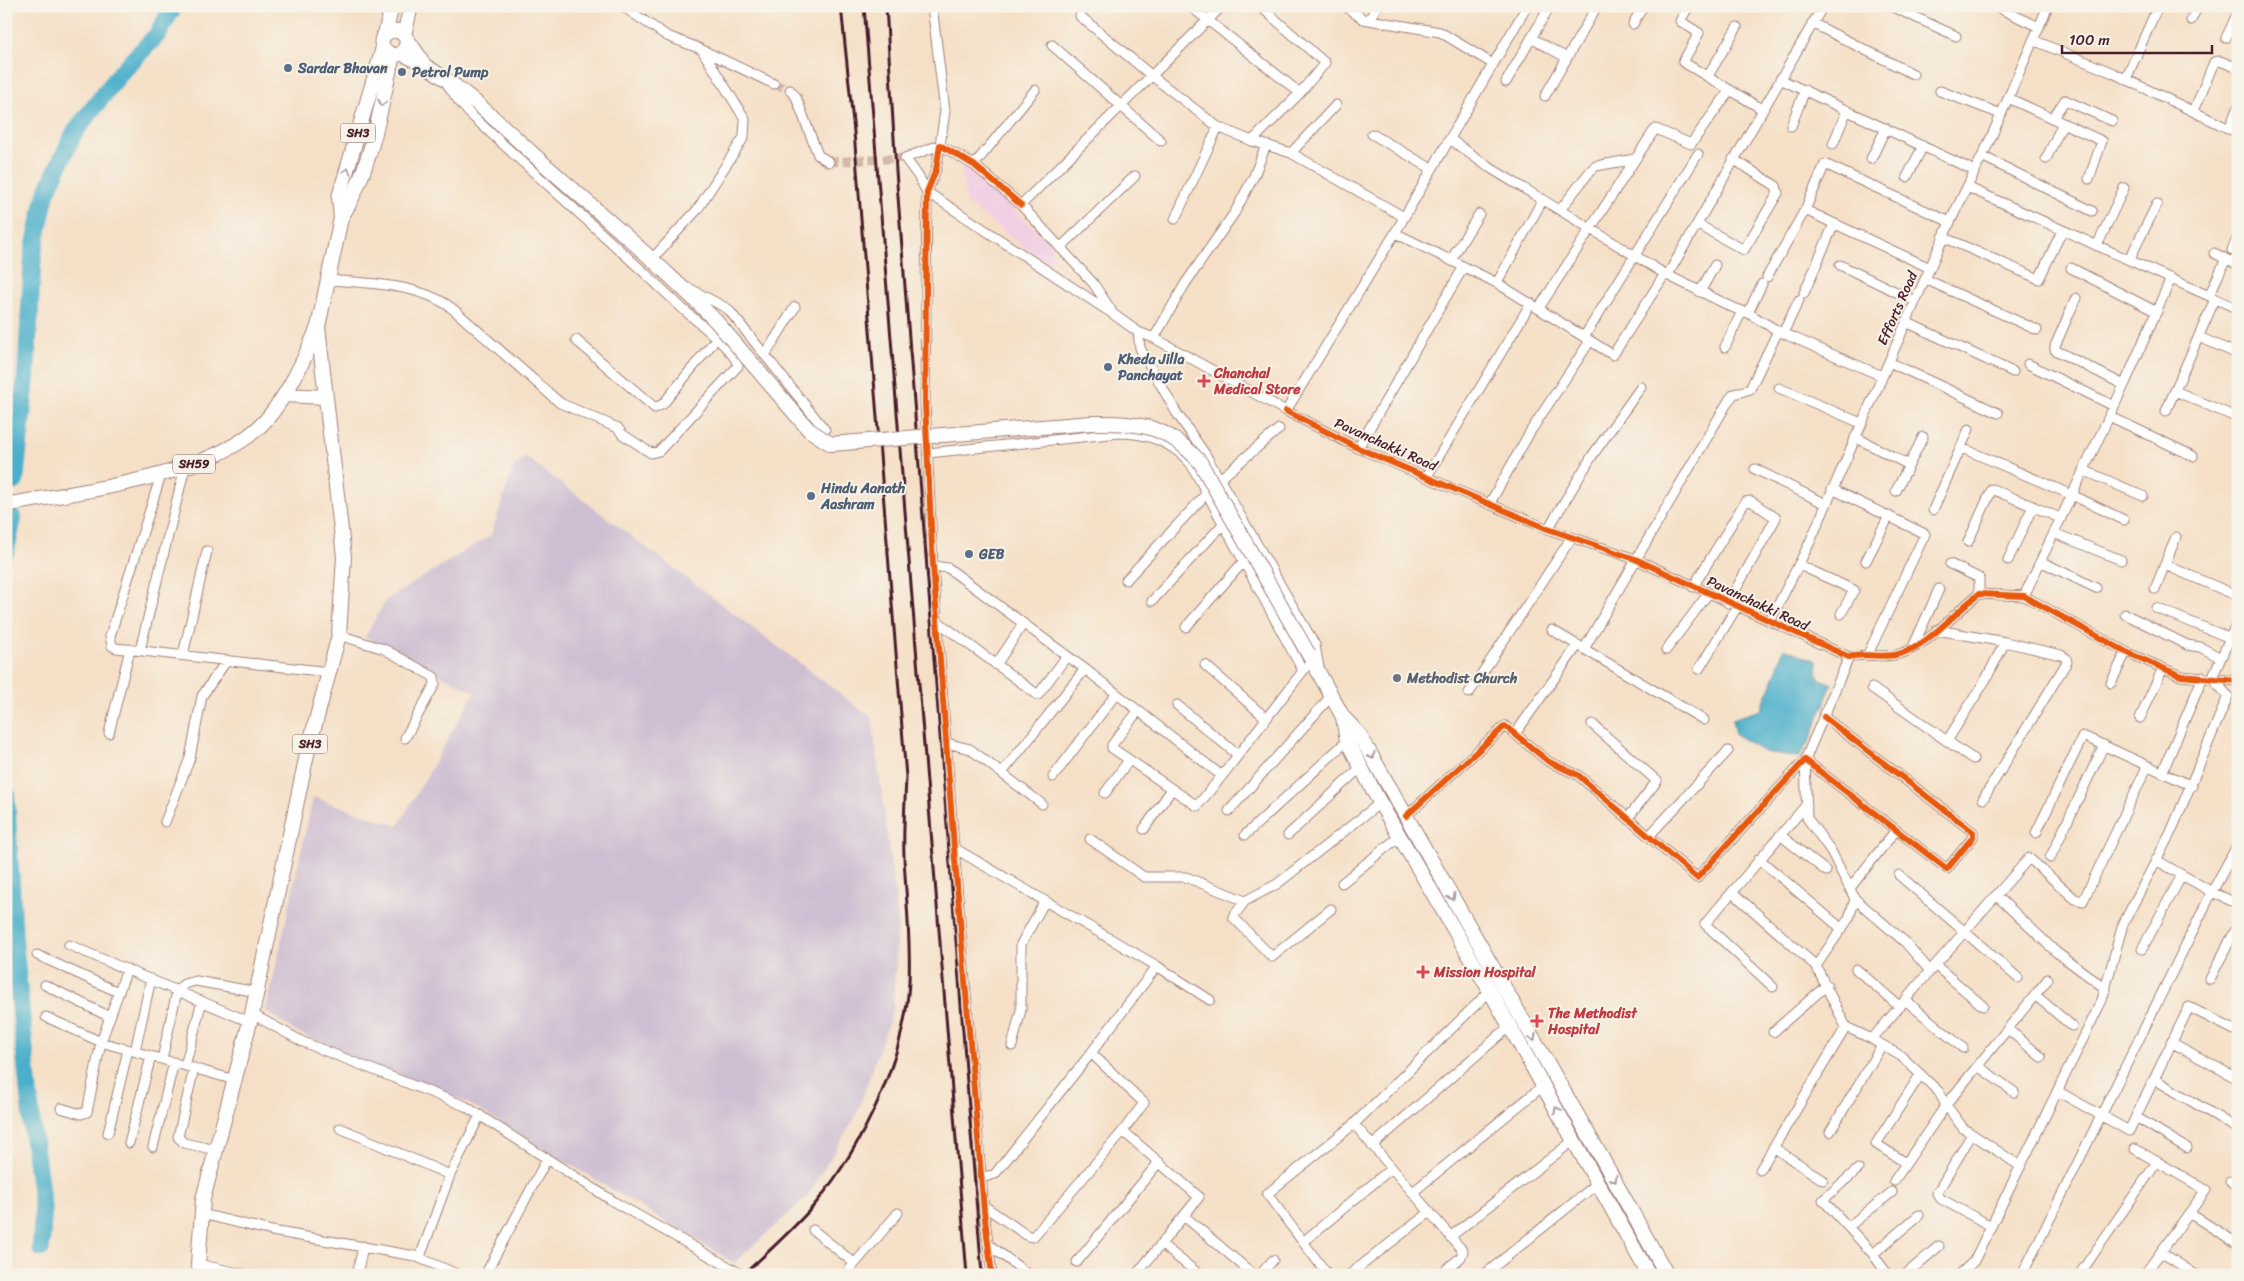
<svg xmlns="http://www.w3.org/2000/svg" width="2244" height="1281" font-family="Sriracha,sans-serif">
  <style>
    .built { fill: #f1d0e4 }
    .industrial { fill: #cebed1 }
    .water { fill: #4aafca; stroke: #4a677a }
    .lines { fill: none; stroke-linecap: round; stroke-linejoin: round }
    .river { stroke: #4aafca; stroke-width: 18 }
    .minor-tunnel { stroke: #d3b9a8; stroke-width: 9; stroke-dasharray: 9 4.5; stroke-linecap: butt }
    .minor-casing { stroke: #a08079; stroke-width: 11 }
    .primary-casing { stroke: #a08079; stroke-width: 16 }
    .minor { stroke: #fff; stroke-width: 9 }
    .primary { stroke: #fff; stroke-width: 14 }
    .rail { stroke: #4a1f2b; stroke-width: 3 }
    .primary-bridge-casing { stroke: #a08079; stroke-width: 16; stroke-linecap: butt }
    .primary-bridge { stroke: #fff; stroke-width: 14 }
    .cycleway-casing { stroke: #f7f3e8; stroke-width: 9 }
    .cycleway { stroke: #e8590c; stroke-width: 6 }
    .oneway { stroke: #ae9aa0 }
    .service-dot { fill: #5c6f8a; stroke: #f7f3e8; stroke-width: 2 }
    .health-dot { fill: #e0444e; stroke: #f7f3e8; stroke-width: 2 }
    .worship-dot { fill: #6b7280; stroke: #f7f3e8; stroke-width: 2 }
    .labels { text-anchor: middle; stroke-width: 4; stroke-linejoin: round; paint-order: stroke }
    .shield { fill: #f7f3e8; stroke: #7e5f64; stroke-width: 1 }
    .shield-label { font-size: 12px; font-weight: bold; fill: #4a1f2b }
    .service-label { font-size: 14px; font-weight: bold; fill: #4e5e75; stroke: #f7f3e8; text-anchor: start }
    .street-label { font-size: 14px; fill: #4a1f2b; stroke: #f7f3e8 }
    .health-label { font-size: 14px; font-weight: bold; fill: #be3a42; stroke: #f7f3e8; text-anchor: start }
    .worship-label { font-size: 14px; font-weight: bold; fill: #5b616d; stroke: #f7f3e8; text-anchor: start }
  </style>
  <rect width="100%" height="100%" fill="#f7f3e8"/>
  <filter id="ink" filterUnits="userSpaceOnUse"><feTurbulence type="fractalNoise" baseFrequency=".02" numOctaves="2"/><feDisplacementMap in="SourceGraphic" scale="10" xChannelSelector="R" yChannelSelector="G"/><feConvolveMatrix kernelMatrix="1 2 1 2 8 2 1 2 1" color-interpolation-filters="sRGB"/></filter>
  <filter id="wash" filterUnits="userSpaceOnUse"><feTurbulence type="fractalNoise" baseFrequency=".0096" numOctaves="4" result="noise"/><feDisplacementMap in="SourceGraphic" scale="20" xChannelSelector="R" yChannelSelector="G"/><feGaussianBlur stdDeviation="1.12" result="paint"/><feColorMatrix in="noise" values="0 0 0 0 0 0 0 0 0 0 0 0 0 0 0 0 0 1.4 0 .05"/><feComposite in="paint" operator="in"/></filter>
  <g filter="url(#wash)">
    <rect width="100%" height="100%" fill="#f5e0c7"/>
    <!-- built -->
    <path class="built" d="M960 161 1055 247 1051 250 1056 258 1043 261 966 203Z"/>
    <!-- industrial -->
    <path class="industrial" d="M525 456 872 718 898 919 893 1009 856 1116 807 1197 734 1263 468 1103 360 1061 295 1031 266 1011 313 797 398 826 475 692 365 637 386 600 491 535 513 469Z"/>
    <!-- water -->
    <path class="water" d="M1784 648 1817 661 1818 678 1832 684 1810 740 1799 757 1764 752 1735 734 1732 719 1760 710 1771 686Z"/>
    <g class="lines">
      <!-- river -->
      <path class="river" d="M15 481 26 376 33 253 46 193 74 133 122 71 157 35 174 6
        M6 551 13 518
        M6 794 14 939 32 1127 43 1210 41 1248"/>
    </g>
  </g>
  <g filter="url(#ink)">
    <g class="lines">
      <!-- minor-tunnel -->
      <path class="minor-tunnel" d="M774 84 790 90
        M829 162 905 158"/>
      <defs>
        <path id="minor" d="M622 6 667 36 696 47 774 84
          M1190 6 1300 93
          M1345 6 1363 19 1440 32 1493 64
          M1689 6 1680 21 1699 33 1683 62 1762 109
          M1891 6 1956 36
          M2001 9 2039 27
          M1080 16 1152 76 1218 127 1252 141 1266 145
          M1369 20 1377 6
          M2191 20 2198 6
          M1812 23 1913 74
          M1633 24 1643 6
          M1531 38 1567 58
          M2226 38 2238 12
          M2033 40 2113 73 2238 133
          M1052 45 1161 141
          M1708 76 1737 27
          M1780 79 1975 171
          M2126 79 2158 6
          M1506 82 1550 6
          M790 90 796 97 818 155 829 162
          M1940 91 2001 114
          M1545 96 1597 6
          M2008 98 2102 141 2089 179
          M2194 111 2214 62 2220 61 2238 68
          M2053 118 2065 100 2112 121
          M1791 126 1805 90
          M2229 129 2238 107
          M1372 134 1432 169
          M1450 139 1487 166 1665 274 1734 308 1748 313 1778 331 1882 376
          M1252 141 1300 93 1325 63 1260 6
          M1833 144 1847 110
          M1291 153 1336 105
          M1982 156 2092 211
          M1871 159 1886 128
          M2046 159 2063 123
          M974 165 1035 90
          M1907 177 1923 146
          M1967 187 2238 309
          M927 192 1113 314 1138 332 1154 338 1286 411 1395 233 1527 6
          M927 192 918 176 905 158 940 145 945 111 932 6
          M1560 210 1591 170 1596 166 1635 159
          M1175 219 1218 127
          M1697 224 1744 250 1778 193 1776 186 1733 159
          M1395 233 1497 283 1613 355 1665 274
          M1943 237 2039 279 2062 231
          M2097 246 2124 188
          M1060 248 1135 176
          M2232 250 2238 237
          M2214 253 2238 265
          M652 259 697 210 744 137 745 119 702 50
          M1451 260 1479 214
          M2129 260 2157 204
          M1840 265 1915 301
          M1930 268 1805 210 1825 164 1950 222
          M2071 268 2157 312
          M1667 276 1823 6
          M1767 277 1805 210
          M1925 279 2037 330
          M328 280C368 283 423 284 454 310L560 403 618 428 622 434 651 453 659 451 738 366C735 350 696 321 683 309 613 242 540 179 469 113L458 100 447 84
          M1497 283 1543 199
          M689 288 728 309 825 430
          M1700 292 1715 265
          M1804 293 1834 224
          M2209 296 2224 263
          M2076 298 2055 346V350L2124 385
          M1539 308 1653 132 1656 129 1691 144 1730 90
          M1111 310 1093 283 1021 205 1222 6
          M1748 313 1762 284
          M1906 322 2013 372
          M1138 332 1140 348 1176 412 1205 454 1315 645 1319 668
          M1783 333 1799 300
          M1584 337 1698 154
          M2199 337 2238 354
          M1154 338 1185 284 1235 212 1254 176 1266 145 1291 153 1404 217
          M576 340 655 408 663 404 716 339
          M1725 347 1742 311
          M765 355 795 307
          M1889 362 1998 413
          M2028 364 2114 406
          M1779 388 1861 423
          M2175 391 2238 418
          M1286 411 1358 448 1548 529 1635 559 1849 657C1866 652 1882 659 1899 654 1928 646 1955 612 1979 594L2024 596 2126 652 2181 676 2238 681
          M2166 411 2215 299
          M2109 416 2193 456
          M1855 437 1909 465
          M1358 448 1463 268
          M1962 448 2072 495 2124 520
          M928 453 1119 433C1147 433 1173 443 1191 464L1303 671
          M1755 469 1826 504
          M2083 470 2143 496
          M161 475 110 636 112 646 116 648 329 672
          M1427 476 1531 303
          M1220 479 1279 429
          M1832 489 1925 534 1868 654
          M1896 491 1923 437
          M1490 503 1530 432 1590 341
          M1933 510 1969 429
          M1548 529 1592 456 1641 387
          M2054 533 2121 560
          M1968 542 1992 489 2060 518
          M2008 560 2033 506
          M1866 561 1889 516
          M2042 562 2096 588
          M1950 564 1979 578V594
          M1799 565 1854 590 1841 614
          M2165 565 2238 596
          M933 566 948 568 1085 669 1222 776 1306 667
          M1126 580 1208 492
          M1693 587 1745 502 1751 501 1776 518 1728 603
          M2155 589 2176 537
          M2024 596 2126 381 2171 278
          M1152 601 1224 523
          M2156 608 2230 638
          M2125 614 2187 645 2200 647 2221 658
          M937 621 1038 695 1067 656
          M1770 621 1809 544 1951 220 1990 140 2048 6
          M1186 627 1244 561
          M1552 630 1704 720
          M339 635 384 649 434 677 435 684 405 738
          M1913 647 1939 589
          M1584 649 1729 400 1734 394 1750 389 1778 331
          M140 650 185 467
          M1666 650 1708 594
          M183 655 207 551
          M1849 657 1805 760 1807 818 1831 851 1855 899 1849 918 1816 966 1846 1027 1872 1039 1901 1056 1939 1092 1946 1105 1963 1128 2020 1166
          M996 665 1023 624
          M1205 665 1266 718
          M1699 669 1737 607
          M2212 678 2238 620
          M2111 683 2126 652
          M1872 688 1947 741 1986 679 2005 642 1937 630
          M1469 693 1572 537
          M1177 705 1238 755
          M1138 711 1112 745V748L1197 806 1222 776
          M2140 718 2163 668
          M1592 724 1657 781 1628 818
          M109 733 130 649
          M1515 734 1578 645
          M1947 741 1973 759
          M946 743 970 749 1042 804
          M1002 773 1085 669
          M2162 773 2203 677
          M1053 777 1116 694
          M1105 793 1129 760
          M1983 799 2067 662 2066 658 2061 655 2005 642
          M1229 811 1332 695
          M1406 816 1505 726 1549 762 1578 775 1697 878 1805 760 1947 869 1973 837V832L1824 717
          M165 822 190 758 202 696 227 660
          M1144 829 1172 789
          M2036 833 2083 736 2192 786
          M1245 835 1347 741
          M1288 835 1361 767
          M1780 835 1826 871
          M1649 836 1728 751
          M1090 839 1144 877H1186L1245 901
          M954 848 1157 966 1091 1053 1144 1103 1123 1131 1199 1197 1136 1275
          M2050 858 2104 745
          M1759 859 1842 929
          M2156 860 2212 892 2238 904
          M1899 875 2018 978
          M1342 883 1400 836
          M1850 888 1896 830
          M1732 892 1816 966
          M1996 895 2056 952 2106 989
          M1855 899 1905 942 1930 971 1872 1039
          M1331 909 1272 957 1233 917 1245 901 1277 884 1380 803
          M69 945 250 1022
          M2142 949 2182 875
          M37 955 118 992
          M1935 965 1983 1006
          M1157 966 1210 1000
          M1856 969 1900 1007
          M1930 971 2029 858 2075 899 2083 901 2147 767
          M2210 979 2238 925
          M45 985 110 1017
          M1773 987 1705 924 1807 804
          M2035 995 2072 1026
          M1905 1000 1963 1048
          M252 1014 303 1042 465 1106 616 1203 743 1275
          M46 1017 101 1042 235 1080
          M2008 1029 2041 1057
          M1773 1032 1827 985
          M2171 1042 2238 1079
          M1012 1046 1021 1010V944L1045 901
          M135 1051 151 979
          M162 1059 177 991 184 984 196 981 257 992
          M185 1066 202 1001
          M1978 1066 2014 1092
          M194 1068 178 1137 184 1143 216 1150
          M2154 1079 2238 1129
          M2059 1092 2129 1131 2189 1007 2238 1032
          M61 1108 81 1114 87 1112 101 1042 127 969
          M2136 1117 2187 1148
          M1354 1124 1463 1251 1461 1257 1440 1275
          M340 1128 450 1175
          M1830 1132 1882 1045
          M108 1133 128 1050
          M1972 1134 1937 1193 1941 1199 1991 1226
          M129 1143 151 1056
          M1372 1146 1510 1026
          M153 1147 174 1062
          M1773 1147 1823 1180
          M2135 1149 2206 1190 2144 1275
          M1906 1163 1876 1144 1920 1075
          M1858 1169 1823 1200 1873 1254 1888 1275
          M1760 1170 1846 1027
          M981 1178 995 1174 1091 1053
          M1894 1181 1946 1105 2048 979
          M2230 1181 2238 1186
          M1413 1192 1543 1086
          M984 1206 1028 1236 1033 1237 1123 1131
          M2189 1213 2238 1244
          M202 1214 272 1231 415 1256 459 1275
          M1184 1216 1254 1275
          M1848 1227 1892 1192
          M813 1230 854 1263
          M1450 1237 1574 1140
          M1303 1242 1392 1168
          M988 1244 1029 1275
          M1161 1244 1200 1275
          M2161 1252 2196 1275
          M1873 1254 1919 1215
          M420 1257 450 1175 480 1115
          M1077 1262 1159 1162
          M198 1264 247 1275
          M1485 1274 1598 1183
          M357 1275 363 1246
          M485 1275 547 1159
          M845 1275 898 1213
          M992 1275 984 1211 954 848 933 566 925 403 927 192 936 170 940 145 974 165 1021 205
          M1260 1275 1273 1260
          M1328 1275 1267 1194 1354 1124 1490 991
          M1349 1275 1430 1212
          M1905 1275 1939 1246
          M1959 1275 1974 1261 2102 1000 2123 924 2171 832 2228 696 2212 678
          M2022 1275 2212 892 2237 846
          M2079 1275 2157 1162"/>
        <path id="primary" d="M385 34 392 6
          M404 35 411 6
          M407 40C403 73 366 43 389 32 393 30 396 30 400 32 407 36 418 55 423 63
          M401 53C456 78 499 124 544 164 602 215 661 265 715 320
          M341 218C371 170 380 110 393 55
          M284 395 326 397
          M6 505C79 491 216 477 266 420 289 393 304 360 318 327
          M1309 655 1343 717 1359 734 1599 1153 1667 1275
          M1343 717 1347 741 1380 803 1490 991 1649 1275
          M198 1264 203 1199 252 1014 307 754 339 635 344 557 318 327 341 218 339 197 383 48"/>
      </defs>
      <!-- minor casing -->
      <use href="#minor" class="minor-casing"/>
      <!-- primary casing -->
      <use href="#primary" class="primary-casing"/>
      <!-- minor -->
      <use href="#minor" class="minor"/>
      <!-- primary -->
      <use href="#primary" class="primary"/>
      <!-- rail -->
      <path class="rail" d="M864 6 967 1275
        M886 6 896 171 982 1275
        M743 1275C768 1252 794 1229 816 1203 863 1145 905 1058 909 982 911 940 906 899 904 857 903 830 905 804 906 777L854 132 841 6"/>
      <defs>
        <path id="primary-bridge" d="M715 320 809 430 831 444 1092 423C1139 422 1167 425 1200 462L1309 655"/>
      </defs>
      <!-- primary-bridge casing -->
      <use href="#primary-bridge" class="primary-bridge-casing"/>
      <!-- primary-bridge -->
      <use href="#primary-bridge" class="primary-bridge"/>
      <defs>
        <path id="cycleway" d="M1286 411 1358 448 1548 529 1635 559 1849 657C1866 652 1882 659 1899 654 1928 646 1955 612 1979 594L2024 596 2126 652 2181 676 2238 681
          M1406 816 1505 726 1549 762 1578 775 1697 878 1805 760 1947 869 1973 837V832L1824 717
          M992 1275 984 1211 954 848 933 566 925 403 927 192 936 170 940 145 974 165 1021 205"/>
      </defs>
      <!-- cycleway casing -->
      <use href="#cycleway" class="cycleway-casing"/>
      <!-- cycleway -->
      <use href="#cycleway" class="cycleway"/>
    </g>
    <!-- one-way arrows -->
    <defs><path id="oneway-chevron" d="M-2-3.5L2.5 0L-2 3.5" fill="none" stroke-width="1.6" stroke-linecap="round" stroke-linejoin="round" transform="scale(1.25)"/></defs>
    <g class="oneway">
      <use href="#oneway-chevron" transform="translate(382 103) rotate(104)"/>
      <use href="#oneway-chevron" transform="translate(347 171) rotate(-74)"/>
      <use href="#oneway-chevron" transform="translate(1372 756) rotate(60)"/>
      <use href="#oneway-chevron" transform="translate(1452 897) rotate(60)"/>
      <use href="#oneway-chevron" transform="translate(1533 1038) rotate(60)"/>
      <use href="#oneway-chevron" transform="translate(1557 1110) rotate(-119)"/>
      <use href="#oneway-chevron" transform="translate(1614 1179) rotate(61)"/>
    </g>
  </g>
  <!-- markers -->
  <g class="service-dot">
    <circle cx="288" cy="68" r="5"/>
    <circle cx="402" cy="72" r="5"/>
    <circle cx="1108" cy="367" r="5"/>
    <circle cx="811" cy="496" r="5"/>
    <circle cx="969" cy="554" r="5"/>
  </g>
  <g class="health-dot">
    <path d="M1201.5 373.5h5v5h5v5h-5v5h-5v-5h-5v-5h5z"/>
    <path d="M1420.5 964.5h5v5h5v5h-5v5h-5v-5h-5v-5h5z"/>
    <path d="M1534.5 1013.5h5v5h5v5h-5v5h-5v-5h-5v-5h5z"/>
  </g>
  <circle class="worship-dot" cx="1397" cy="678" r="5"/>
  <g class="labels">
    <!-- shield labels -->
    <g class="shield">
      <rect x="340.5" y="123.5" width="35" height="19" rx="4"/>
      <rect x="173" y="454.5" width="42" height="19" rx="4"/>
      <rect x="292.5" y="734.5" width="35" height="19" rx="4"/>
    </g>
    <g class="shield-label">
      <text x="358" y="137">SH3</text>
      <text x="194" y="468">SH59</text>
      <text x="310" y="748">SH3</text>
    </g>
    <!-- service labels -->
    <g class="service-label">
      <text x="298" y="73">Sardar Bhavan</text>
      <text x="412" y="77">Petrol Pump</text>
      <text x="1118" y="364">Kheda Jilla<tspan x="1118" dy="16">Panchayat</tspan></text>
      <text x="821" y="493">Hindu Aanath<tspan x="821" dy="16">Aashram</tspan></text>
      <text x="979" y="559">GEB</text>
    </g>
    <!-- street labels -->
    <g class="street-label">
      <text transform="translate(1897 308) rotate(-66)" y="5">Efforts Road</text>
      <text transform="translate(1386 444) rotate(24)" y="5">Pavanchakki Road</text>
      <text transform="translate(1758 603) rotate(25)" y="5">Pavanchakki Road</text>
    </g>
    <!-- health labels -->
    <g class="health-label">
      <text x="1214" y="378">Chanchal<tspan x="1214" dy="16">Medical Store</tspan></text>
      <text x="1434" y="977">Mission Hospital</text>
      <text x="1548" y="1018">The Methodist<tspan x="1548" dy="16">Hospital</tspan></text>
    </g>
    <!-- worship labels -->
    <g class="worship-label">
      <text x="1407" y="683">Methodist Church</text>
    </g>
  </g>
  <!-- margin -->
  <rect width="2244" height="1281" fill="none" stroke="#f7f3e8" stroke-width="25"/>
  <!-- scale -->
  <path d="M2062 45v8h150v-8" fill="none" stroke="#4a1f2b" stroke-width="2.5"/>
  <text x="2069" y="45" font-size="15" fill="#4a1f2b" stroke="#f7f3e8" stroke-width="4" paint-order="stroke">100 m</text>
</svg>
